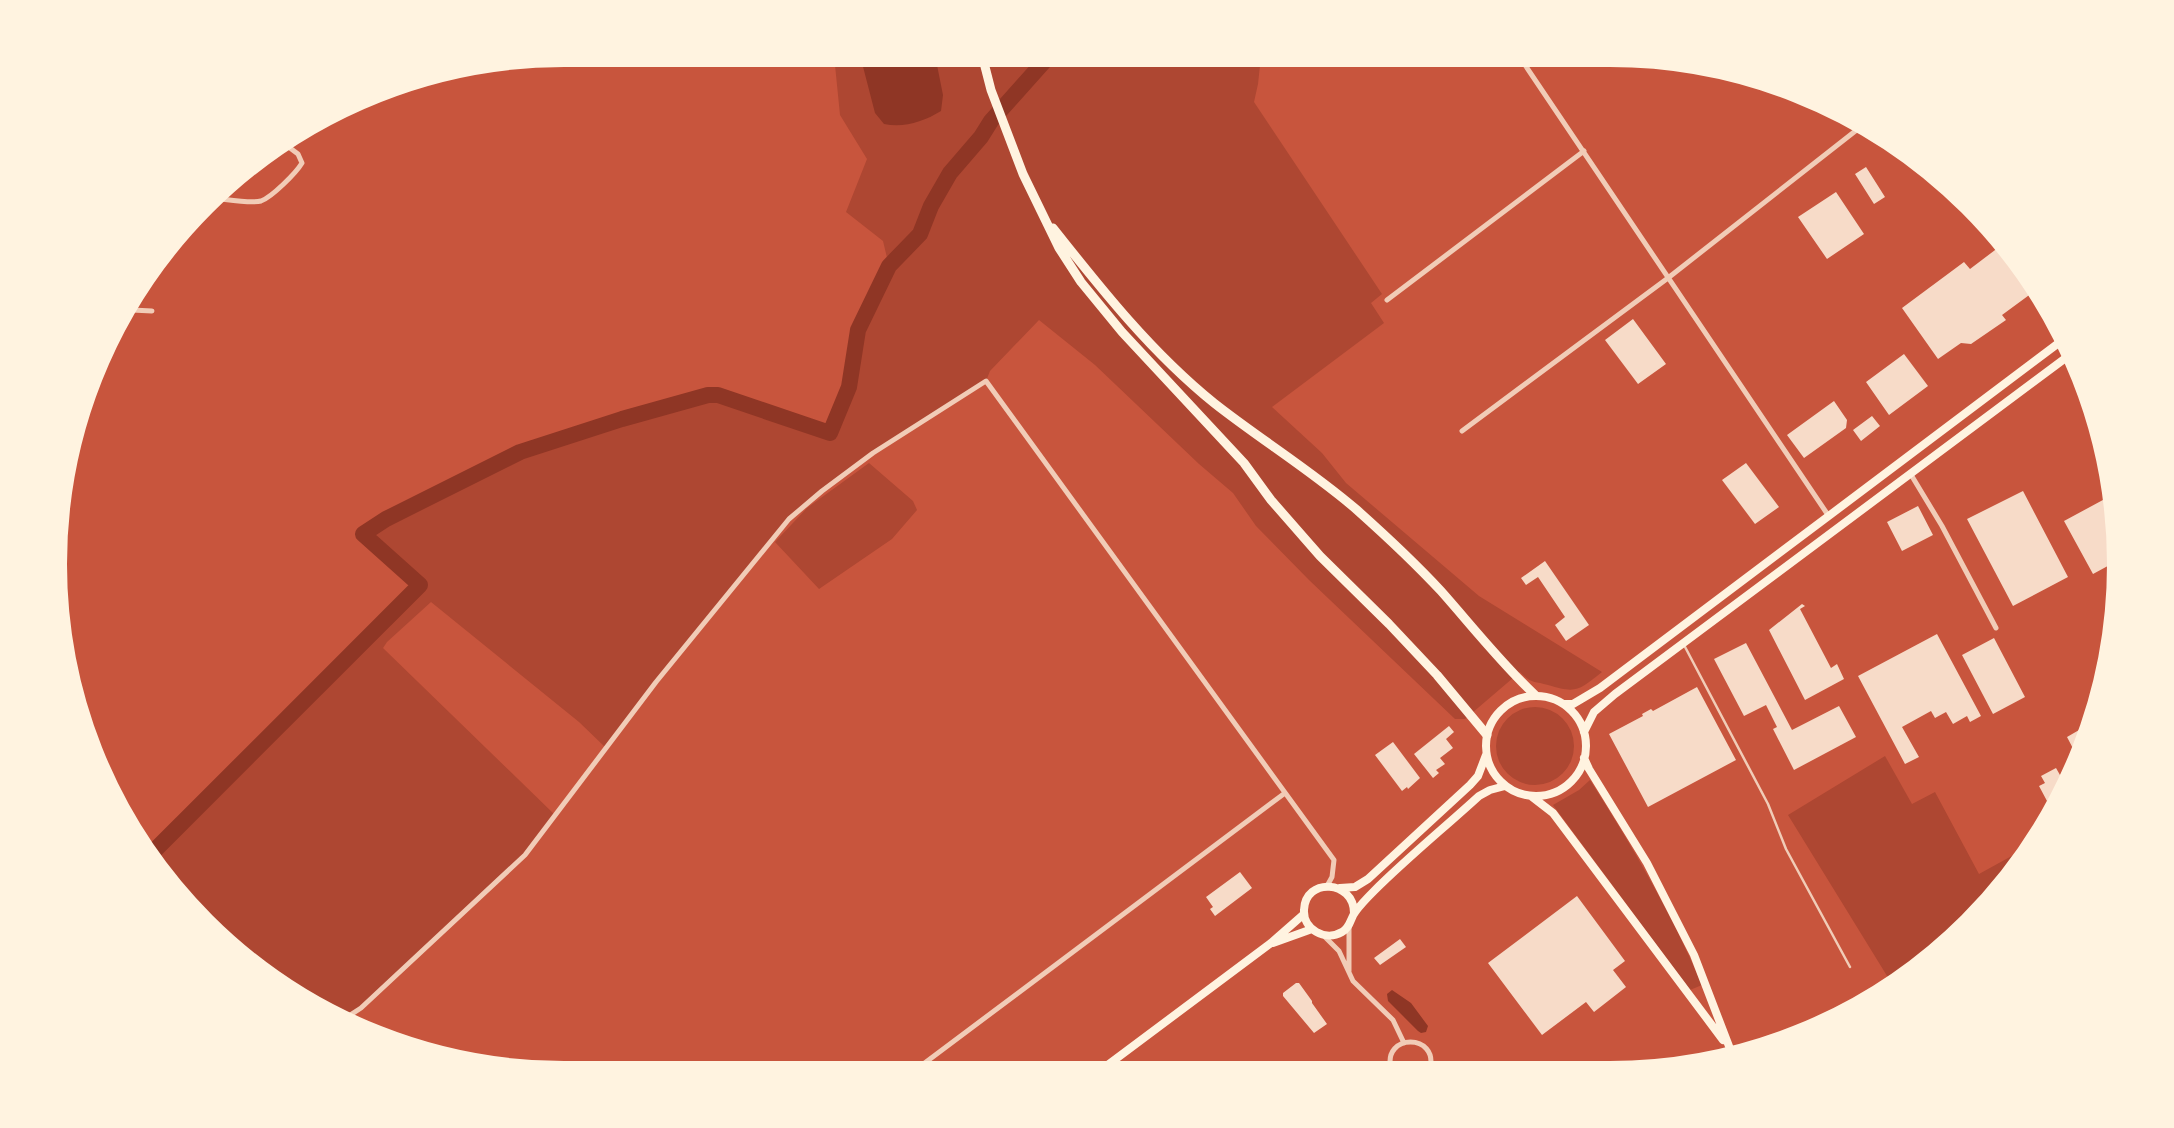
<svg xmlns="http://www.w3.org/2000/svg" width="2174" height="1128" font-family="'Space Grotesk',sans-serif">
  <style>
    .green { fill: #ae4732 }
    .water { fill: #8f3625 }
    .lines { fill: none; stroke-linecap: round; stroke-linejoin: round }
    .river { stroke: #8f3625; stroke-width: 16 }
    .building { fill: #f7dbc8 }
    .service { stroke: #f1ccb7; stroke-width: 2.5 }
    .minor { stroke: #f1ccb7; stroke-width: 5 }
    .primary { stroke: #fff3e0; stroke-width: 8 }
    .trunk { stroke: #fff3e0; stroke-width: 9 }
    .rim { fill: none; stroke: #fff3e0; stroke-width: 6 }
  </style>
  <rect width="100%" height="100%" fill="#c8553d"/>
  <!-- green -->
  <path class="green" d="M834 55 1261 56 1258 84 1254 102 1382 294 1371 303 1384 323 1272 407 1322 453 1346 483 1479 596 1602 672C1579 690 1577 694 1548 685 1534 681 1531 684 1520 672L1465 719H1455L1309 580 1256 526 1233 493 1199 464 1095 365 1039 320 990 371 986 381 873 453 789 519 606 748 579 722 431 602 387 642 383 648 555 815 525 855 361 1008 339 1021 281 987 204 924 160 874 149 856 420 585 363 534 386 519 520 452 622 419 708 395H718L830 432 849 387 858 330 889 266 883 241 846 212 867 159 840 115Z
    M869 463 913 501 917 510 892 539 819 589 775 542 807 508Z
    M1496 746a39 39 0 1 1 78 0a39 39 0 1 1-78 0Z
    M1885 756 1912 804 1935 792 1979 874 2028 847 1993 899 1920 968 1892 984 1788 815Z
    M1590 780C1632 846 1671 912 1702 985L1690 990 1553 805 1579 790Z"/>
  <!-- water -->
  <path class="water" d="M860 55H935L943 95 941 111C923 122 904 128 884 124L875 113Z
    M1392 990 1411 1003 1428 1026 1426 1032 1421 1033 1418 1031 1388 1001 1387 994Z"/>
  <g class="lines">
    <!-- river -->
    <path class="river" d="M149 856 420 585 363 534 386 519 520 452 622 419 708 395H718L830 433 849 387 858 330 889 266 920 234 931 206 950 173 981 137 991 121 1050 55"/>
  </g>
  <!-- building -->
  <path class="building" d="M1866 167 1885 197 1874 204 1855 174Z
    M1836 192 1864 234 1827 259 1798 217Z
    M2003 244 2036 290 2002 315 2006 320 1971 344 1961 343 1938 359 1902 308 1964 262 1970 269Z
    M1633 319 1666 364 1638 384 1605 340Z
    M1904 354 1928 386 1889 415 1866 382Z
    M1834 401 1847 420 1846 428 1804 458 1787 435Z
    M1872 416 1880 426 1861 441 1853 430Z
    M1746 463 1779 507 1755 524 1722 480Z
    M2023 491 2068 577 2013 606 1967 519Z
    M2114 494 2117 561 2093 574 2064 521Z
    M1918 506 1933 535 1902 551 1887 522Z
    M1545 561 1589 625 1566 641 1555 625 1565 617 1538 577 1526 585 1521 578Z
    M1802 604 1805 606 1800 609 1831 668 1837 664 1844 679 1805 700 1769 630Z
    M1937 634 1981 716 1970 722 1967 716 1953 724 1946 712 1935 718 1931 711 1902 727 1919 757 1905 764 1858 676Z
    M1994 638 2025 697 1993 714 1962 655Z
    M1746 643 1792 730 1839 706 1856 737 1794 770 1773 729 1777 727 1766 705 1744 716 1714 659Z
    M1697 687 1736 760 1648 807 1609 734 1643 716 1642 714 1651 709 1653 711Z
    M1449 726 1454 732 1446 739 1453 748 1440 758 1445 764 1436 770 1439 773 1433 778 1414 754Z
    M2086 726 2089 730 2078 758 2067 737Z
    M1393 742 1420 778 1408 789 1407 787 1402 791 1375 755Z
    M2056 768 2060 775 2065 773 2070 781 2065 791 2047 801 2039 786 2045 783 2041 776Z
    M1240 872 1252 888 1215 916 1210 909 1213 907 1206 897Z
    M1577 896 1625 961 1613 970 1626 987 1594 1012 1586 1002 1542 1035 1488 963Z
    M1400 939 1406 947 1380 965 1374 958Z
    M1296 983H1299L1312 1001V1003L1327 1024 1314 1033 1283 996V993Z"/>
  <g class="lines">
    <!-- service -->
    <path class="service" d="M1684 645 1768 804 1786 849 1850 967"/>
    <!-- minor -->
    <path class="minor" d="M1519 56 1828 515
      M213 198C225 199 251 204 261 201 272 197 296 173 302 163L298 154 282 142
      M1387 300 1584 151
      M123 309 132 310 133 296
      M132 310 152 311
      M114 328 125 309
      M1462 431 1668 278 1863 125
      M1910 473 1942 526 1996 628
      M1349 927V971
      M1324 936 1339 951 1353 981 1393 1020 1404 1043
      M341 1021 361 1008 525 855 656 682 789 519 822 491 873 453 986 381 1334 860 1332 877 1327 886
      M1391 1069C1382 1033 1439 1033 1430 1069
      M914 1071 1285 793
      M529 1072 538 1064"/>
    <!-- primary -->
    <path class="primary" d="M1486 746a50 50 0 1 1 100 0a50 50 0 1 1-100 0Z
      M1564 704H1573L1600 688 2064 339
      M1584 732 1594 712 1615 694 2071 354
      M1584 758 1589 769 1647 863 1694 955 1732 1054
      M1531 796 1553 813 1723 1040
      M1340 888 1355 887 1368 879 1470 785 1478 776 1486 755
      M1354 913C1354 880 1305 877 1304 910 1303 929 1325 942 1342 932 1351 927 1350 918 1356 911 1361 904 1368 897 1374 891 1407 858 1444 828 1479 796L1490 790 1505 786
      M1273 943 1312 929
      M1101 1070 1271 943 1304 914"/>
    <!-- trunk -->
    <path class="trunk" d="M982 55 991 90 1023 174 1059 248 1081 282 1122 332 1244 463 1271 500 1320 556 1389 624 1437 675 1487 735
      M1053 228C1102 290 1152 353 1214 403 1261 440 1312 471 1357 510 1385 535 1416 564 1441 591 1472 626 1501 663 1535 695"/>
  </g>
  <!-- crop -->
  <path d="M0 0H2174V1128H0ZM564 64H1610A500 500 0 0 1 2110 564V564A500 500 0 0 1 1610 1064H564A500 500 0 0 1 64 564V564A500 500 0 0 1 564 64Z" fill="#fff3e0" fill-rule="evenodd"/>
  <path class="rim" d="M564 64H1610A500 500 0 0 1 2110 564V564A500 500 0 0 1 1610 1064H564A500 500 0 0 1 64 564V564A500 500 0 0 1 564 64Z"/>
</svg>
